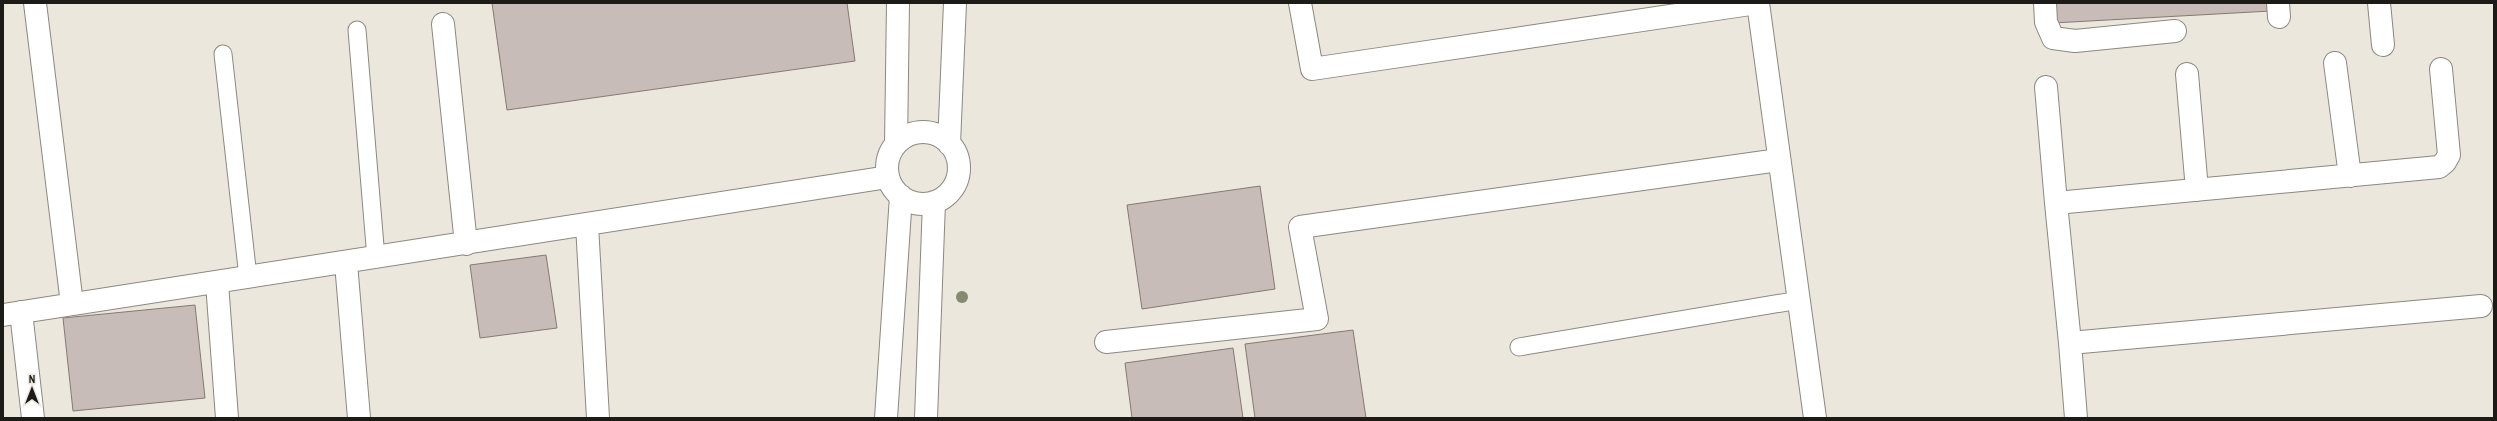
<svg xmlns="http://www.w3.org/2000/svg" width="2497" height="421" font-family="'Archivo Narrow',sans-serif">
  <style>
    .building { fill: #c8bcb8; stroke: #847a75 }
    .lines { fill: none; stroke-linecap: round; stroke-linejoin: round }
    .lane-casing { stroke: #8c887f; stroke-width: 19 }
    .street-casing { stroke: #8c887f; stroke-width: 24 }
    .secondary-casing { stroke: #8c887f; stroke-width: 24 }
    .lane { stroke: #fff; stroke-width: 17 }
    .street { stroke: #fff; stroke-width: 22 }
    .secondary { stroke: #fff; stroke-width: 22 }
    .tree { fill: #858a71 }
  </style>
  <rect width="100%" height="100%" fill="#ece7dd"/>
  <!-- building -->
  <path class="building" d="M492 3H847L855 61 507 110Z
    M2052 3H2270L2271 11 2053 23Z
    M1260 186 1275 289 1142 309 1127 205Z
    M546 255 557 328 480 338 470 265Z
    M195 305 205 398 73 411 63 318Z
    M1353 330 1366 418H1255L1245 344Z
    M1233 348 1243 418H1132L1125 363Z"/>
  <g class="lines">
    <defs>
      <path id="lane" d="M357 30 376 258
        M223 54 248 277
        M1519 347 1799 300"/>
      <path id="street" d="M35 3 72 304
        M1300 3 1312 69 1757 3
        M1758 3 1815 418
        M2045 3 2046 22 2053 38 2075 41 2175 31
        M2278 3 2279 17
        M2379 3 2383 45
        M443 24 466 244
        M2335 63 2350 176
        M2187 74 2197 190
        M2046 87 2056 203
        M587 225 598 418
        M346 263 359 418
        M217 283 227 418
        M21 312 33 418
        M3 315 888 177
        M1106 342 1317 319 1300 227 1779 160
        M2070 343 2056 203 2439 167 2445 162 2449 155 2441 69
        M2076 418 2070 343 2481 306"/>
      <path id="secondary" d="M887 168a36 36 0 1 1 72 0a36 36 0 1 1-72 0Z
        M896 144 898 3
        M949 144 955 3
        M886 418 901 196
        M926 418 934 202"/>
    </defs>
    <!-- lane casing -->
    <use href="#lane" class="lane-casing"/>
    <!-- street casing -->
    <use href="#street" class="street-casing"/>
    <!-- secondary casing -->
    <use href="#secondary" class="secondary-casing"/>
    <!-- lane -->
    <use href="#lane" class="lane"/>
    <!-- street -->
    <use href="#street" class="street"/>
    <!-- secondary -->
    <use href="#secondary" class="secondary"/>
  </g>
  <!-- trees -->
  <circle class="tree" cx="962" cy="297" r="6"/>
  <!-- border -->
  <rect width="2497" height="421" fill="none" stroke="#1d1b18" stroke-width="8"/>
  <!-- north arrow -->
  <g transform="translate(32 389)" stroke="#ece7dd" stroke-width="3" paint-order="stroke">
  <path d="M0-3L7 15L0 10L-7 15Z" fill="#1d1b18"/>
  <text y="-6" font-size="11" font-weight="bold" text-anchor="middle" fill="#1d1b18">N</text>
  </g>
</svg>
